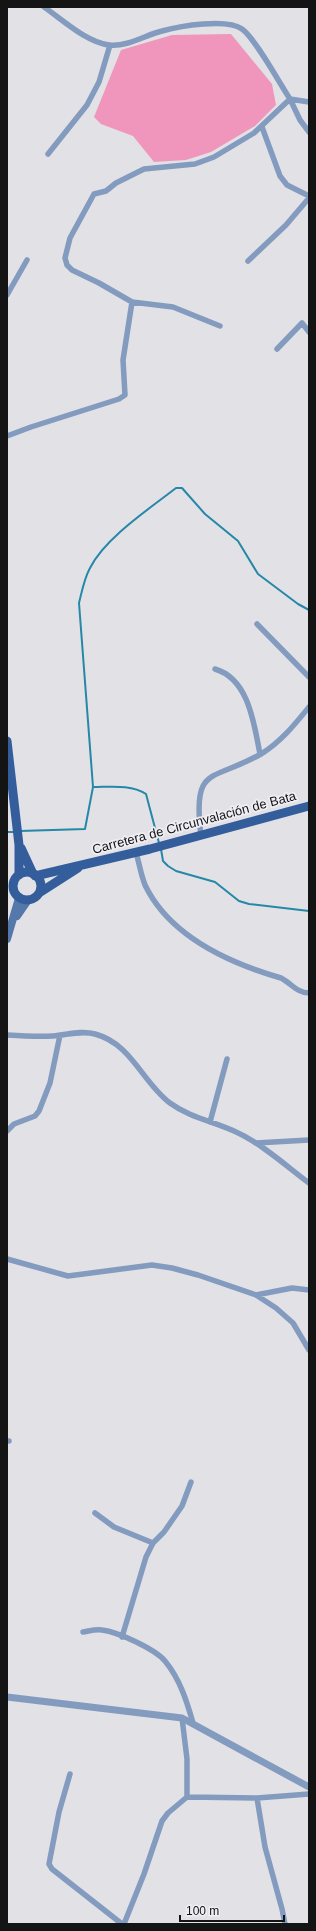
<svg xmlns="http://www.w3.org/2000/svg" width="316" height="1931" font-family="Arial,sans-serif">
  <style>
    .green { fill: #f096bc }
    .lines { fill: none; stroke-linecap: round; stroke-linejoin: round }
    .stream { stroke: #2688a8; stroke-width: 2 }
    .minor { stroke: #839bbe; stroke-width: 5.5 }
    .tertiary { stroke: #839bbe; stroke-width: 7 }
    .secondary { stroke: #5578aa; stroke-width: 8 }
    .primary { stroke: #335e9b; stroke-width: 9 }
    .labels { text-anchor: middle; stroke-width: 3.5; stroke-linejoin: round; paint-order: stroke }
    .street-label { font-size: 13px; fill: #141415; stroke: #efeef4 }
  </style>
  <rect width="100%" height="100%" fill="#e2e1e6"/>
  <!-- green -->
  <path class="green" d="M231 34 272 84 276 105 255 126 211 152 186 160 154 162 133 136 101 124 94 117 121 50 172 35Z"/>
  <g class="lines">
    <!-- stream -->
    <path class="stream" d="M93 787 79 603C82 591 84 579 90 568 105 538 149 509 176 488H182L205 514 238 541 258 574 298 604 309 610
      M20 831 85 829 93 787C110 787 131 784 146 794L159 843
      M7 832H15
      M161 849 163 861 168 866 176 871 215 882 239 901 249 904 309 911"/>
    <!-- minor -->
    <path class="minor" d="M44 7C63 20 86 42 109 45 128 47 145 35 162 31 180 26 227 18 242 29 255 38 280 84 290 99L309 102
      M262 127 280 176 287 185 309 196
      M48 154 87 105 99 82 110 45
      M248 261 286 225 309 198
      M7 295 27 260
      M220 326 173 307 132 302 99 283 72 270 67 265 65 258 70 238 94 194 106 191 116 183 144 169 195 164 214 157 254 133 290 99 300 120 309 132
      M277 349 302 323 309 332
      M7 436 31 427 119 399 125 395 123 360 132 302
      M257 624 309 677
      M215 669C249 679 254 724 260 754
      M201 836C192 764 212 782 261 754 280 743 296 723 309 707
      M136 852C139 863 141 875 145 885 170 937 229 963 281 978 291 983 297 993 309 993
      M7 1035C22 1036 38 1037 53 1036 67 1035 81 1030 95 1034 132 1044 142 1082 170 1103 189 1117 212 1121 234 1131 261 1143 285 1165 309 1183
      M210 1122 227 1059
      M7 1131 14 1124 35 1116 39 1111 50 1083 60 1035
      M256 1143 309 1140
      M7 1259 68 1276 152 1265 172 1268 198 1275 256 1295 276 1308 293 1323 309 1350
      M256 1295 292 1288 309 1290
      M7 1441H9
      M95 1513 114 1527 153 1543
      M83 1632C89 1631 96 1629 102 1630 118 1632 155 1649 165 1661 180 1679 187 1702 193 1723
      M122 1637 146 1557 153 1543 164 1532 182 1506 191 1482
      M182 1718 187 1759V1797L257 1798 309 1794
      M70 1774 59 1812 49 1864 52 1869 122 1924
      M257 1798 265 1847 282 1909 285 1924
      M124 1924 144 1874 162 1821 168 1813 187 1797"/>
    <!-- tertiary -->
    <path class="tertiary" d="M7 1697 182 1718 309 1787"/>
    <!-- secondary -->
    <path class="secondary" d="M17 916 28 900
      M7 939 19 898"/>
    <!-- primary -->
    <path class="primary" d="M7 741 19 845V875
      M21 848 33 874
      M13 886a14 14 0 1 1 28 0a14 14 0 1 1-28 0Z
      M35 876 150 849 309 806
      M39 893 78 868"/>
  </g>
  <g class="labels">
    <!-- street labels -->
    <g class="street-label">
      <text transform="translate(194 822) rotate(-15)" y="5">Carretera de Circunvalación de Bata</text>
    </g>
  </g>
  <!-- border -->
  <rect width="316" height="1931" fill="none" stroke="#141415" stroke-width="16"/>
  <!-- scale -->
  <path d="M180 1915v6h104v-6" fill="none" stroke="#141415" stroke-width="2"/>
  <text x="186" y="1915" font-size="12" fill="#141415" stroke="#efeef4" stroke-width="3" paint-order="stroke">100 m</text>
</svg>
